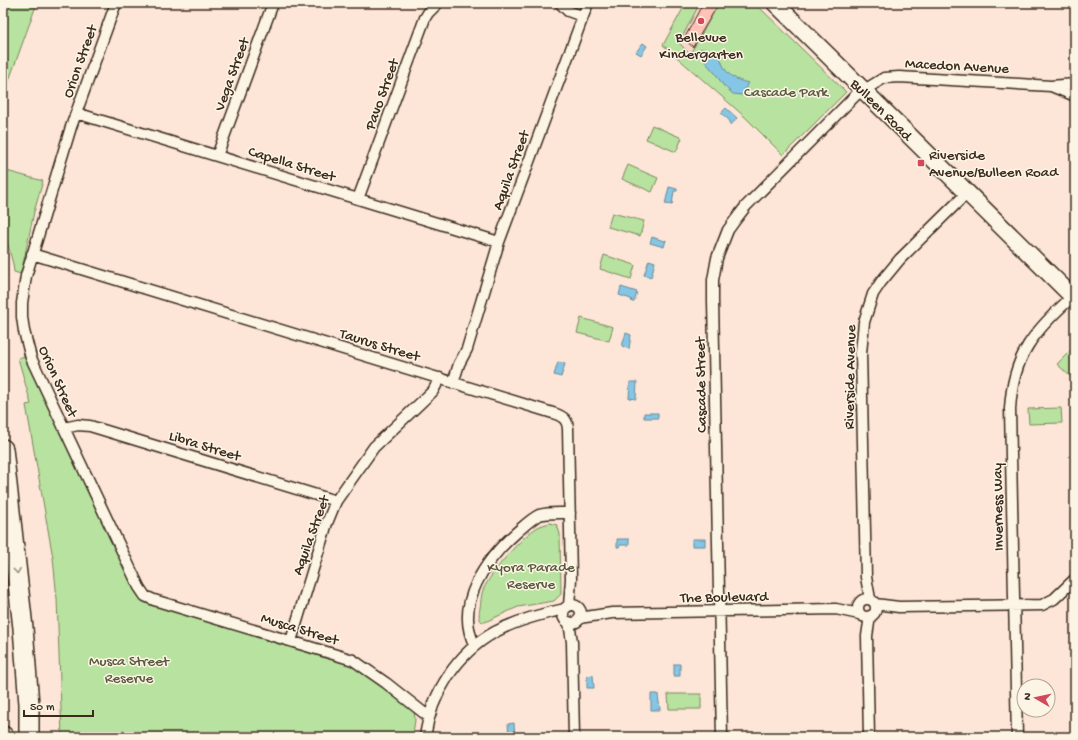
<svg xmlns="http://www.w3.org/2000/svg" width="1078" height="740" font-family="'Gochi Hand',sans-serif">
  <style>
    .built { fill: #f9d8ca }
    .green { fill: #b8e29f; stroke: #7a865e }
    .water { fill: #85c6e6; stroke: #678896 }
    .building { fill: #fec3b6; stroke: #3b2a1e }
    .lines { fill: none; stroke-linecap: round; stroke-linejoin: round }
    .street-casing { stroke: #3b2a1e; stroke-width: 13 }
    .primary-casing { stroke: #3b2a1e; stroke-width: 19 }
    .highway-casing { stroke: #3b2a1e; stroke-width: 22 }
    .street { stroke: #fcf5e5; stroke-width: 10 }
    .primary { stroke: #fcf5e5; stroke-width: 16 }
    .highway { stroke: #fcf5e5; stroke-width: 19 }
    .oneway { stroke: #9c9082 }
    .poi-dot { fill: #d1495b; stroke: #fcf5e5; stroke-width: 1.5 }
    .labels { text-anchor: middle; stroke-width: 3; stroke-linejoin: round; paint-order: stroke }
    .poi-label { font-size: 15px; fill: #3b2a1e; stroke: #fcf5e5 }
    .street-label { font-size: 15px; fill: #3b2a1e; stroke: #fcf5e5 }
    .park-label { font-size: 15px; fill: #5a583e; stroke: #fcf5e5 }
  </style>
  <rect width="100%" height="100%" fill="#fde6d7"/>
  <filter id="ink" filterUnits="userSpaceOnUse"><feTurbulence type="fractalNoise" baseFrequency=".025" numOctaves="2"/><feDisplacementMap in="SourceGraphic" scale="8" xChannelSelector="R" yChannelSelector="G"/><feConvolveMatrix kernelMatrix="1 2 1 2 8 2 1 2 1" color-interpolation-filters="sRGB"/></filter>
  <g filter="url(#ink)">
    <!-- built -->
    <path class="built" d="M700 3H719L690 54 679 43Z"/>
    <!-- green -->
    <path class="green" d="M3 3H37L3 97Z
      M686 3H700L679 43 690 54 719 3H755L846 92 783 155 745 117 663 45Z
      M652 125 682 138 676 152 646 139Z
      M628 165 658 178 652 192 622 179Z
      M3 170 43 181 34 212 21 274 14 272 13 264 3 226Z
      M612 213 644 221 640 236 608 227Z
      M604 255 635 265 631 279 600 269Z
      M581 318 613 327 609 341 577 333Z
      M1075 346V377L1073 379 1057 364Z
      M25 356 133 586 137 594 141 599 343 662 356 668 414 710 415 720 413 734 406 737H62L57 599 53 558 26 405 31 404 18 358Z
      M1061 408 1062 423 1029 424 1028 409Z
      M550 523 557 525 560 534 561 594 554 601 518 607 485 622H482C478 618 479 614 480 608 481 602 481 595 483 590 491 572 522 536 538 527 542 525 546 524 550 523Z
      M668 694H701V709H669Z"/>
    <!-- water -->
    <path class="water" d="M643 43 647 46 641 55 636 52Z
      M700 49H704L720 56C724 73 732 79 748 83L742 95 733 94 723 85 715 73 707 64 700 54Z
      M726 108 737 118 731 125 729 123 730 121 721 113Z
      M669 187 677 189V191H674L672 205 665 204Z
      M652 237 664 241 666 240 664 247 650 243Z
      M649 260 655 262 651 277 644 275Z
      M621 287 637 292 634 302H632L631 299 619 295Z
      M626 333 631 335 629 349 622 346Z
      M558 362 565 364 561 377 554 375Z
      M630 382H637L636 399 629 398Z
      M644 413H658V418H644Z
      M617 539H629V545H620L619 547H617Z
      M692 539H705V546H692Z
      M674 664H680V676H674Z
      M593 675 594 688H587V676Z
      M651 694H658C658 700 660 704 660 710H651Z
      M514 723 515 737H509L508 724Z"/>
    <!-- building -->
    <path class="building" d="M703 3H719L693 47 684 39Z"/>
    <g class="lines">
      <defs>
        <path id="street" d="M116 3 71 127 26 276 22 303V317L24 331 31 358 139 587 145 596 154 600 353 660 386 683 429 717
          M560 3 568 11 582 16
          M1051 86 1075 96
          M76 113 499 242
          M217 156 273 3
          M358 199 425 18 428 13 438 3
          M32 254 556 414C564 417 567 420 568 428L571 579 569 606
          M453 383 459 364 467 349 499 242 588 3
          M64 428 78 425 90 426 336 501
          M858 608a9 9 0 1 1 18 0a9 9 0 1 1-18 0Z
          M870 599 866 577 861 353 864 322 873 294 881 282 900 259 967 193
          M875 604 899 607 1042 605 1054 599 1075 579
          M563 614a9 9 0 1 1 18 0a9 9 0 1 1-18 0Z
          M579 618 612 613 836 609 859 614
          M569 622 572 642 574 737
          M291 641 327 523 336 501 374 447 433 391 440 378
          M475 646C453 604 487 558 517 532 524 526 531 519 539 515 548 512 560 513 570 513
          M425 737C431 694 457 653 495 632 517 620 541 614 565 609
          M722 737 713 301V280L717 258 728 230 736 219 746 206 856 95 884 78 899 77 1051 86 1075 84
          M869 737 867 636 870 616
          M1017 737 1010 409C1013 355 1034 331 1072 297"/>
        <path id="primary" d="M775 3 1075 299"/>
        <path id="highway" d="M3 449 23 628 29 704V737
          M3 736V737"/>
      </defs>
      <!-- street casing -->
      <use href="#street" class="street-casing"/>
      <!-- primary casing -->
      <use href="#primary" class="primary-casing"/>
      <!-- highway casing -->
      <use href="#highway" class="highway-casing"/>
      <!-- street -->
      <use href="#street" class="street"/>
      <!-- primary -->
      <use href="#primary" class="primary"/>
      <!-- highway -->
      <use href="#highway" class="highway"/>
    </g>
    <!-- one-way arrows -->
    <defs><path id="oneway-chevron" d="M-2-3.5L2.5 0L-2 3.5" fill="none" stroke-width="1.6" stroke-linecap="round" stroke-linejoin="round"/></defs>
    <use class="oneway" href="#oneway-chevron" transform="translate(17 571) rotate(84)"/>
  </g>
  <!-- markers -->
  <g class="poi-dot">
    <circle cx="701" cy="21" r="4"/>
    <rect x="917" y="159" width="8" height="8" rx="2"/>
  </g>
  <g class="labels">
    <!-- poi labels -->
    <g class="poi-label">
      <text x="701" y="41">Bellevue<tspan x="701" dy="17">Kindergarten</tspan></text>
      <text x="929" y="159" text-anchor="start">Riverside<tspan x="929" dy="17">Avenue/Bulleen Road</tspan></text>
    </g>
    <!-- street labels -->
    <g class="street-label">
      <text transform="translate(79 61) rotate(-70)" y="5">Orion Street</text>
      <text transform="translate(957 65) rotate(3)" y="5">Macedon Avenue</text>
      <text transform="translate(231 74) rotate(-70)" y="5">Vega Street</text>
      <text transform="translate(381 94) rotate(-70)" y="5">Pavo Street</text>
      <text transform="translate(882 109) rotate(45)" y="5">Bulleen Road</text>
      <text transform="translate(292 163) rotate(17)" y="5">Capella Street</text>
      <text transform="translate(510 170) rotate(-70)" y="5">Aquila Street</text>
      <text transform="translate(380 344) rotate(17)" y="5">Taurus Street</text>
      <text transform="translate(849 377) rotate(-89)" y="5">Riverside Avenue</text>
      <text transform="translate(59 381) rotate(66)" y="5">Orion Street</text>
      <text transform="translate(700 385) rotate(-91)" y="5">Cascade Street</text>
      <text transform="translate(205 445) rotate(17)" y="5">Libra Street</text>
      <text transform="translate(997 507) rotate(-91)" y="5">Inverness Way</text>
      <text transform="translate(310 535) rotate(-70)" y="5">Aquila Street</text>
      <text transform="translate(724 596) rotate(-1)" y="5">The Boulevard</text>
      <text transform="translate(300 628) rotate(17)" y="5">Musca Street</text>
    </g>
    <!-- park labels -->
    <g class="park-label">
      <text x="786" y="96">Cascade Park</text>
      <text x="531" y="571">Kyora Parade<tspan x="531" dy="17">Reserve</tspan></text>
      <text x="129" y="665">Musca Street<tspan x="129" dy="17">Reserve</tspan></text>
    </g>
  </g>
  <!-- margin -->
  <rect width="1078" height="740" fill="none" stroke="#fcf5e5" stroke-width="16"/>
  <rect x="8" y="8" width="1062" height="724" fill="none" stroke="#3b2a1e" stroke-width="1.5" filter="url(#ink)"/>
  <!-- north arrow -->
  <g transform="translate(1036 698) rotate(279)"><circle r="19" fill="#fcf5e5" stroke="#afa495"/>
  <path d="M0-3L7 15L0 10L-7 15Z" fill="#d1495b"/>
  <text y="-6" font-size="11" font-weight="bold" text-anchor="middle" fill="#3b2a1e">N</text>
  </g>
  <!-- scale -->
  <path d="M24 710v6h69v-6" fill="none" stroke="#3b2a1e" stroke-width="2"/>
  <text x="30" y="710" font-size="12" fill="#3b2a1e" stroke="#fcf5e5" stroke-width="3" paint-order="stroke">50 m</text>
</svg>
